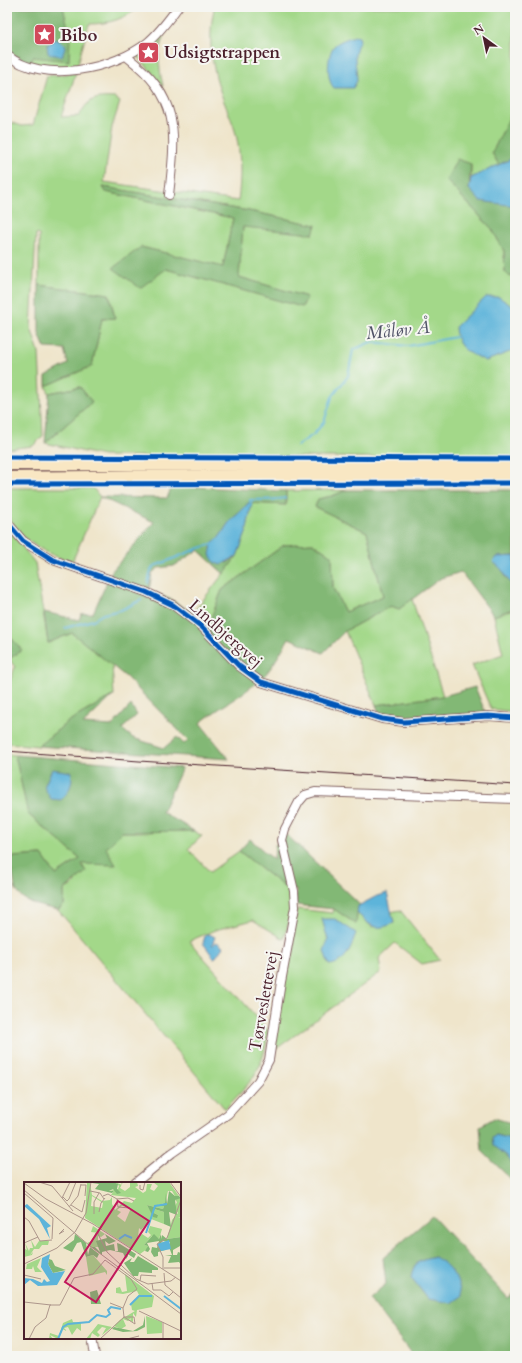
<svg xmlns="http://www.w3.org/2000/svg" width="522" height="1363" font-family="Cardo,serif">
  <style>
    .green { fill: #a3d889; stroke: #767c5a; fill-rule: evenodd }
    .forest { fill: #82b875; stroke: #666c50; fill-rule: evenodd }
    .water { fill: #5db4da; stroke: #546a82 }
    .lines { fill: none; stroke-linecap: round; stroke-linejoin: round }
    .stream { stroke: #5db4da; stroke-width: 2 }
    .street-casing { stroke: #846463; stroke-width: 10 }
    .secondary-casing { stroke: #846463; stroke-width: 14 }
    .street { stroke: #fff; stroke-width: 8 }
    .secondary { stroke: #f9e7c3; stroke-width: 12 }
    .tram { stroke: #4a1f2b; stroke-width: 1 }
    .cycleway-casing { stroke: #f6f6f2; stroke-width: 8 }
    .cycleway { stroke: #0057b8; stroke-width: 5 }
    .labels { text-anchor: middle; stroke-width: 4; stroke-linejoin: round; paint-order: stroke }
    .poi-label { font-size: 17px; font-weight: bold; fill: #4a1f2b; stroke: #f6f6f2; text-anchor: start }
    .street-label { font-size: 17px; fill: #4a1f2b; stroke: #f6f6f2 }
    .water-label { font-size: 18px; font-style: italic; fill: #515368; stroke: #f6f6f2 }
    .inset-river { fill: none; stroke: #5db4da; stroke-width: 2 }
    .inset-road { fill: none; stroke: #ad968b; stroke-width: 1 }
    .view { fill: #c2185b; fill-opacity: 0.15; stroke: #c2185b; stroke-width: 2 }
    .inset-edge { fill: none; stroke: #4a1f2b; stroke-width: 2 }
  </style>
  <rect width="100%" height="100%" fill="#f6f6f2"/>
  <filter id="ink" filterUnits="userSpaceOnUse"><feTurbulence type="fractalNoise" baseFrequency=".025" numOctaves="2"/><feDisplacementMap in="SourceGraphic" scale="8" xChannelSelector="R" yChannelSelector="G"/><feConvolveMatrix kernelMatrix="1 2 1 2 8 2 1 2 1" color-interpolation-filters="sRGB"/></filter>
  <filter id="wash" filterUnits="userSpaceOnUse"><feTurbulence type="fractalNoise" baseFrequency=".012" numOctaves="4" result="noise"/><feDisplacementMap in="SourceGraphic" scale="16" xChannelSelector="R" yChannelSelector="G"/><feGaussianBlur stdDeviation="0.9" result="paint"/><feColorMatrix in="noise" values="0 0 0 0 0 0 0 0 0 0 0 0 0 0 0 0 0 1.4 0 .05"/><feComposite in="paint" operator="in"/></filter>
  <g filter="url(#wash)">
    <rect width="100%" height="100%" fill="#efe5cb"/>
    <!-- green -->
    <path class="green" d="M63 7H140C124 19 109 24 89 24L77 67 54 70 29 64 64 12Z
      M212 7H515V106L492 153 499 165 471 178V164L446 180 492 229 504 251 505 272 510 277 515 273V458L103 456 45 443 92 402 80 387 49 393 46 386 92 366 102 319 115 318 109 294 39 285V235L36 234 31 328 39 353 43 436 33 446 7 449V121L22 126 33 125 47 76 76 73 61 117 79 116C89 98 95 97 115 98L120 102 112 127 104 182 238 201C241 178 241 156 236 134 233 122 227 110 223 99 212 69 207 41 214 9ZM103 187 249 211 315 225 313 234 243 226 239 277 307 297 302 307 166 269 141 247 223 267 233 218 106 192Z
      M166 29C157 52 158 62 163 86L138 56 140 52Z
      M7 488H93L100 497 72 562C48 555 19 540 8 516 5 509 7 495 7 488Z
      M347 490 332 496 318 499 315 507 367 532 383 596 345 612 333 588 332 556 312 543 284 545 222 590 209 623 193 613 237 556 246 533 252 503 286 505V491Z
      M9 530 35 563 48 643 72 633 112 665 114 695 69 721 38 746 7 743V690L15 667 9 659 22 650 7 633V532Z
      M412 599 443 696 376 705 345 631 391 606 399 609Z
      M515 608V712L491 709 472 665 503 654 494 616Z
      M7 754 15 755 28 814 80 859 56 875 42 855 12 857 7 848Z
      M194 831 202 836 188 849 210 872 239 851 288 890 293 908 284 939 253 920 215 930 189 941 268 1030C264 1070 252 1081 225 1109L58 910 64 905V890L74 884 82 864 106 848 122 832Z
      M297 909 333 913 334 909 356 924 357 913 372 927 394 923 391 912 400 910 440 960 422 964 395 943 379 958 381 972 272 1052Z"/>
    <!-- forest -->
    <path class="forest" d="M7 7H63L70 35 69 61 33 57 29 64 7 51Z
      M515 106V157L499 165 492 153Z
      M457 159 471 164 469 189 515 206V273L510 277 505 272 504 251 492 229 446 180Z
      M103 187 249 211 316 225 313 234 243 227 239 277 307 297 302 307 166 269 140 288 113 268 141 247 223 267 233 218 106 192Z
      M39 285 109 294 115 318 102 319 92 366 46 386V376L68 364 64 349 45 348 39 334Z
      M80 387 92 402 45 443 49 393Z
      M172 486 286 491V505L248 503C243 511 239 513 232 519 224 527 223 536 212 544L211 549 227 563 237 556 224 574 198 550 174 566 158 568 152 573 149 590 172 600 209 623 222 590 284 545 312 543 332 556 333 588 345 612 383 596 367 532 315 507 318 499 332 496 347 490H515V556L497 557 506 578 512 585 515 580V608L494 616 461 572 441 578 399 609 391 606 345 631 323 653 289 638C281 651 272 669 261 679 242 696 219 707 200 723L229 759 38 746 69 721 114 695 83 724 112 726 131 705 137 715 122 729 133 738 164 748 177 737 184 744 188 740 126 677 72 633 48 643 44 612 79 620 81 614 93 613 112 571 154 522 100 497 167 498Z
      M7 634 22 650 9 659 7 656Z
      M475 687 486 714 403 720 381 717 376 705 443 696Z
      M15 755 182 768 162 812 194 831 122 832 106 848 116 865 82 864 86 872 64 890V905L58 910C43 907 20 903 15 887 13 877 14 871 7 864V848L12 857 42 855 56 875 80 859 28 814Z
      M286 834 360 905 358 907 356 924 334 909 296 905V890H288L239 851 250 839 274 860 275 845Z
      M494 1118 515 1124V1140L496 1135 493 1145C510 1157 515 1162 515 1183L482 1151 480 1126Z
      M432 1216 508 1298 515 1292V1356H413L369 1298 386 1284 383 1258ZM435 1257 428 1299 411 1277C414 1261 419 1261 435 1257Z"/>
    <!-- water -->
    <path class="water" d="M355 36 359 37 360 40C351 56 357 64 357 81L353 88H334C326 80 327 55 334 46 339 41 348 38 355 36Z
      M56 39 66 45 62 57 48 53 47 45Z
      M515 157V206L480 201 469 189 471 178Z
      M486 297H499L515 308V350L486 361C469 353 456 349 455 327Z
      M248 503H252L246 533 237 556 221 565 215 563 210 555 212 544C223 536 224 527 232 519 239 513 243 510 248 503Z
      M515 556V580L512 585C503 575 506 571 493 562L497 557Z
      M52 769 71 772C74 783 69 792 61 800L51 799 44 787Z
      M387 893 394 923C375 932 371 926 357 913L358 906 377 896Z
      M322 919H335L356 933C351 947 346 964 329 965L324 951 328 940Z
      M209 934 215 937 212 945 217 942 223 947 216 957 214 958 203 943 205 936Z
      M496 1135 515 1140V1168L507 1156 493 1145 492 1138Z
      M435 1257C450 1266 459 1278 461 1296L451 1303 428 1299 411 1277C414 1261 419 1261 435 1257Z"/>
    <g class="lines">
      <!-- stream -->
      <path class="stream" d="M297 446 314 434 324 422 332 397 348 376 353 350 371 342 408 346 456 337
        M251 504 250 500C262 499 273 501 285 498
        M148 583 151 570 154 566C174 560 193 548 214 544
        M65 628 93 620 103 614 121 610 141 600"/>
    </g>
  </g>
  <g filter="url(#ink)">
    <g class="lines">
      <defs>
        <path id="street" d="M7 55C43 85 115 69 148 42 160 32 169 19 178 7
          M126 56C181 98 176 132 169 195
          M7 522 23 541 53 560 146 592 173 605 202 627 239 666 261 682 382 719 404 722 488 716 515 718
          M135 1183 172 1153 228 1114 258 1081 269 1060 281 982 295 907 294 891 282 840 285 829 299 802 305 795 315 792 515 799
          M92 1338 95 1356"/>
        <path id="secondary" d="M7 464 515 465
          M7 478 176 476 515 477"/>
      </defs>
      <!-- street casing -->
      <use href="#street" class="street-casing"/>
      <!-- secondary casing -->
      <use href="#secondary" class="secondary-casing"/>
      <!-- street -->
      <use href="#street" class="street"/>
      <!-- secondary -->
      <use href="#secondary" class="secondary"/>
      <!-- tram -->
      <path class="tram" d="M7 751 139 761 515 785"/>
      <defs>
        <path id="cycleway" d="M7 457 515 459
          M7 484 515 483
          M7 522 23 541 53 560 146 592 173 605 202 627 239 666 261 682 382 719 404 722 488 716 515 718"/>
      </defs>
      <!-- cycleway casing -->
      <use href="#cycleway" class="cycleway-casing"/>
      <!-- cycleway -->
      <use href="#cycleway" class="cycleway"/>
    </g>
  </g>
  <!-- icons -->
  <defs>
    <symbol id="sight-square" viewBox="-11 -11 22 22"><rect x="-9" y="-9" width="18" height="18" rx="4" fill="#d1495b" stroke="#f6f6f2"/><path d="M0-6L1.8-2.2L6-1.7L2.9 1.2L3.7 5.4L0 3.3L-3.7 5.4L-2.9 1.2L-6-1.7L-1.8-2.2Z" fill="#fff"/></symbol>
  </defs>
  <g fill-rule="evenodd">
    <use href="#sight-square" x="32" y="22" width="25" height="25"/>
    <use href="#sight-square" x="136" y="40" width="25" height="25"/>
  </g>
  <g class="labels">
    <!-- poi labels -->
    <g class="poi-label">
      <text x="60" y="41">Bibo</text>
      <text x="164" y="58">Udsigtstrappen</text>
    </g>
    <!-- street labels -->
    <g class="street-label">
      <text transform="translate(226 633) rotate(42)" y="6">Lindbjergvej</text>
      <text transform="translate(263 1001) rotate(-80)" y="6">Tørveslettevej</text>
    </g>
    <!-- water labels -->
    <g class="water-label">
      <text transform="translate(398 330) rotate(-6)" y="6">Måløv Å</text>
    </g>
  </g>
  <!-- overview -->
  <g transform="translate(24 1182)">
    <rect width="157" height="157" fill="#efe5cb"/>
    <path d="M63 0H66L68 13 78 19 86 18 88 15V22L91 28 100 19 108 21 112 16 87 13 90 9 85 8 94 7 95 4 91 0 98 3 97 0H99L96 6 101 9 106 5V0H113L114 4 111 5 119 11 122 9 123 2H128L126 7 130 9 134 4 129 0H145L155 14H151L148 9H144L141 21 134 23 140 24 139 27 123 23 129 34 134 33 130 31V27L140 30 141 39 140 42 127 37 117 48 115 46 114 55 118 52 124 56 127 53 124 50 126 44 138 47 135 57 128 54 120 63 124 64 123 67 116 72 61 36ZM68 14 79 21 78 26 67 24ZM98 24 107 26 101 40 93 34 97 30 93 28ZM155 15 157 17V35H154L157 36V55L143 57 148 38 154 31 150 26 153 20 151 18ZM69 44 81 52 77 55 74 54V65H67L63 61 70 58 71 51H75L67 50ZM7 58 11 65 15 59H25L24 63H18L15 67H10L6 73 9 70 8 73 0 75 1 67 3 68 1 61 5 69 6 66H9ZM69 73 83 89V93L81 90 65 94 62 75ZM17 76 13 85 18 90H11L9 84 8 87H2L3 82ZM101 92 130 114 128 125 113 128 112 135 109 131V140L106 139 107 136 104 139 99 137 102 144 97 147 90 144 96 138 111 129 108 128 107 122 115 113 113 109 99 112 92 111V106L96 105 98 110 103 109ZM122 134 138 140V151L123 152ZM48 137 49 140 57 141V149L53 146 48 153 44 145 40 146 43 149 38 147 34 157 26 153 29 157H25L26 151 35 154 39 141ZM74 142 88 145 78 153 82 146 78 145 73 150 76 153 74 155 68 151 66 157H62Z" fill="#a3d889" fill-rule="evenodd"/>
    <path d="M89 0 94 2 93 7 97 11 93 12 89 7 85 9H90L88 11 71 7 75 2 68 1ZM145 9 151 14H155L157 16 151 18 153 33 145 30 147 45 140 42V30L130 27V31L134 33 133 36 129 35 123 23 139 27 140 24H133L141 21 142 11 143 22ZM51 52 62 61 64 73 66 65 75 72 73 76 69 73 62 75 57 60 53 61 48 70 39 66 50 58ZM81 52 92 59 85 62 81 59 82 64 90 62 91 69H94L93 61 96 62 112 72 110 76 102 71 104 74 102 77 99 71 86 68 78 70V73L67 65H74H71L76 70 72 59 83 56ZM130 52 135 57 137 52V57L138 53 143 57 157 55 156 64 149 68V73H153L154 70 157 71V83L155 80 144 81 147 74 141 73H148L145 65 146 60 139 59 136 62 141 68 134 70V74L130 75 127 70 128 65 133 66 135 59 123 61 126 67 124 70 121 69 124 64 120 63ZM114 74 134 86V88H128V91L115 90 114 94H109L100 81 108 76 106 80H110ZM25 77 28 78 31 84 42 88 29 91 24 82ZM73 108 77 122H67L66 110ZM121 134V145L113 149 99 150 88 147 90 145 109 149 119 143Z" fill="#82b875"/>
    <path d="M3 22 27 44 23 46 26 57 15 37 0 24ZM145 58 147 67 137 69 133 62ZM26 72 24 82 29 91 41 89 33 103 14 104 6 98 0 103V96L9 97 18 101 20 97 23 100 26 99 17 85 18 76Z" fill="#5db4da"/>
    <path class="inset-river" d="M122 51 131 24 143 22M95 57 101 53 108 56M140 114 157 127M106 123 115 114H128M34 157 39 145 44 142 65 140 73 133 82 135 86 132 84 128 87 125 97 127"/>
    <path class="inset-road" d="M15 0 28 4 49 29M146 0 157 15M0 1 22 17 69 42 157 99M57 3H62L61 14M116 3V7L119 8 121 0M0 8 66 64 157 132M66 9 76 11 80 17M0 11 29 36 28 57M79 14 84 12 93 17M39 15 43 19 45 17 52 0M38 16 46 0M93 17 94 25 106 26M93 17 104 16 110 19M47 23 58 30 61 18M45 25 54 14 57 2M75 30 77 21 81 16M70 32V20L75 11M0 35 5 39 16 59 28 58M75 47 74 52 83 70 112 97 124 102 147 99 152 95M40 49 35 52 40 47M0 61 14 55M0 82 33 66 51 50 62 31 67 0M140 86H156M139 87V75L133 62 143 56 157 18M140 91 141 103 157 116M0 93 17 97M116 99 117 93 132 94M128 101 129 108H137L145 114 149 110M0 120 27 123M86 121 99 126M115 129 157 149M139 140V157M5 157 11 145 22 136 26 123H36L50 96 69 92 81 78 107 97 113 107 104 114 99 126 100 135M76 157 100 135H110L111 142 100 135M103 157 115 154"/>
    <path class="view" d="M94 19 125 39 72 120 41 100Z"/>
    <rect width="157" height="157" class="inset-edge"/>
  </g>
  <!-- margin -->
  <rect width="522" height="1363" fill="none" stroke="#f6f6f2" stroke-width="24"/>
  <!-- north arrow -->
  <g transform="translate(484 38) rotate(327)" stroke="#f6f6f2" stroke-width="3" paint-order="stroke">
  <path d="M0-3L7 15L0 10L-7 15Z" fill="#4a1f2b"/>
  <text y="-6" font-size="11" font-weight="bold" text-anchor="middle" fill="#4a1f2b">N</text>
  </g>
</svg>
